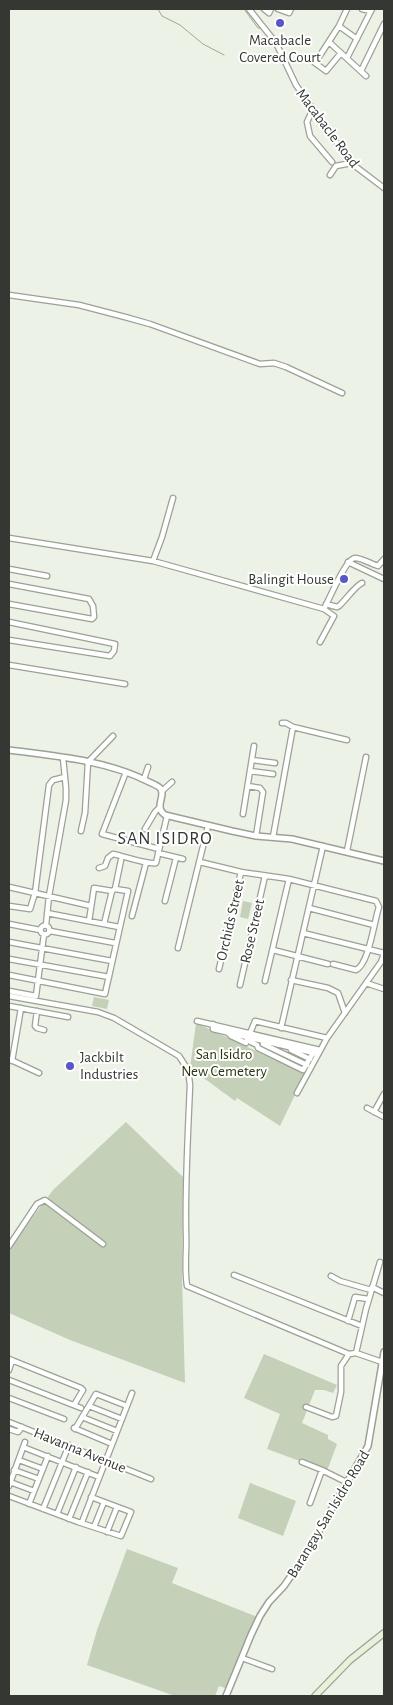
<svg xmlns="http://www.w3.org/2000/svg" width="393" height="1705" font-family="'Alegreya Sans',sans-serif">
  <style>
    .green { fill: #c4d0b8 }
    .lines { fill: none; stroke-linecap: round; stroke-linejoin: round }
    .stream { stroke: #9cad88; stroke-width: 1 }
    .minor-casing { stroke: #9ba195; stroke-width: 7 }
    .tertiary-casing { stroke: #9ba195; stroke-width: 8 }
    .secondary-casing { stroke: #9ba195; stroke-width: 8 }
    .minor { stroke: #fff; stroke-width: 4.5 }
    .tertiary { stroke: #fff; stroke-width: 5 }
    .secondary { stroke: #e7f2da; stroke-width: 5.5 }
    .poi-dot { fill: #5756cd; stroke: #fff; stroke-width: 2 }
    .labels { text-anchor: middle; stroke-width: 4; stroke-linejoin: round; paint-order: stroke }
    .poi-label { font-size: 15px; fill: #343732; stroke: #fff }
    .street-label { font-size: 15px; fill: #343732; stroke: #fff }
    .park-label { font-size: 15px; fill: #26370b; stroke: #fff }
    .quarter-label { font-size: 18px; letter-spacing: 1px; fill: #343732; stroke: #fff }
  </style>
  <rect width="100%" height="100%" fill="#ecf2e6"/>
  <!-- green -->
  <path class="green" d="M243 901 252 903 248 919 240 917Z
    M94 997 109 1000 107 1009 92 1006Z
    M196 1023 305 1074 280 1126 237 1098 235 1101 190 1068Z
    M126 1122 183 1177 182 1279 185 1383 70 1340 9 1313V1249L53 1190Z
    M264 1354 337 1385 333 1393 324 1390H315L302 1423 328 1435V1439L337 1444 327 1471 267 1449 280 1414 244 1398Z
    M250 1483 296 1501 283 1536 238 1518Z
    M127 1549 178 1568 172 1583 257 1617 228 1689 219 1686 215 1696H175L87 1665 97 1630Z"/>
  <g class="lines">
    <!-- stream -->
    <path class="stream" d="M158 9 162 16 180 25 203 44 224 55
      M244 9 258 28H261"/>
    <defs>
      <path id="minor" d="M249 9 276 43 296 85 351 163 384 188
        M264 9 269 13 271 9
        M278 9 289 13 291 9
        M362 9 371 11
        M339 26 357 39
        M329 42 366 76
        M341 53 326 71 315 63 339 26 347 9
        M347 58 372 9
        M361 71 384 24
        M313 109 307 122 310 136 332 162
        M330 175 336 166 351 163
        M9 295 79 305 125 317 150 324 260 364 274 363 286 367 342 393
        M9 538 153 561 324 609C329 600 346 558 355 558 362 558 371 564 378 566L384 559
        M153 561 162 537 173 498
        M348 562 384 579
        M9 569 47 576
        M9 584 89 599 93 606 94 617 92 619 9 604
        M326 604 337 607 339 606C346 600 355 586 362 583
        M9 622 115 644 114 651 110 656 9 640
        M320 642 334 616 324 609
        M9 665 125 684
        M282 723H286L293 727 347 740
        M252 760 275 763
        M250 771 273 774
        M126 772 102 834 159 849
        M144 779 148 767
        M248 786 260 788 263 792 256 836
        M162 791 172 782
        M243 814 254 746
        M145 829 155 812 160 807
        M81 831 85 813 88 762 113 736
        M273 837 293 727
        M347 851 366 757
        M158 853 183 859
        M200 862 241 872 289 879 376 901 379 907C374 922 369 964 356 970L333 964
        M99 868 105 866 108 858 113 854C124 856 147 865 156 863L167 816
        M9 887 91 906
        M165 901 176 858
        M9 906 30 909 35 893 49 785 53 780 65 777
        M309 908 374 925
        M47 913 119 927
        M132 916 146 863
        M89 921 94 888 112 891
        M9 924 40 930
        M104 924 112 891 115 889 121 860
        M46 925 49 896 66 800V788L63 758
        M40.5 930a4.5 4.5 0 1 1 9 0a4.5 4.5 0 1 1-9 0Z
        M50 931 115 943
        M303 933 384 953
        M9 942 112 961
        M178 948 208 826
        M273 950 328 964
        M9 959 109 977
        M219 969 241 872
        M9 975 105 994 128 891 115 889
        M291 980 328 988 338 993 345 1013
        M265 981 289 879
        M366 983 384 989
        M240 985 265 876
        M9 991 36 996 44 934
        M9 996 98 1012 114 1018 179 1056 188 1070 190 1085C188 1134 185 1183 186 1232 187 1251 184 1267 187 1286L349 1354 356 1353 382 1362
        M9 1006 68 1017
        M37 1011 35 1026 37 1028 44 1030
        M197 1021 320 1050
        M213 1024V1029L318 1054
        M281 1028 323 846
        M230 1029 228 1033 231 1036 246 1043 255 1021 327 1038
        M247 1040 257 1045 258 1048 303 1070 313 1053
        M263 1044 307 1065
        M291 1050 310 1059
        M9 1059 39 1073
        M12 1061 21 1008
        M297 1093 327 1038 381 962 384 954
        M367 1108 384 1117
        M374 1112 384 1094
        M9 1246 37 1204 45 1200 103 1244
        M234 1275 362 1326
        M331 1276 340 1281 371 1290
        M372 1287 384 1293
        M348 1321 355 1297 368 1299
        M356 1353 366 1309 380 1262
        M9 1359 81 1388 83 1390 74 1405
        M9 1370 12 1360
        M9 1380 81 1408
        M9 1398 64 1419
        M89 1406 122 1419
        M306 1407 332 1417 336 1416 341 1392V1366L349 1354
        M82 1417 117 1431
        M9 1422 151 1479
        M74 1428 112 1444
        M9 1429 18 1432 22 1427
        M75 1429 96 1394 127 1406
        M23 1447 99 1477
        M19 1460 43 1469
        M302 1462 322 1470 348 1483
        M14 1470 39 1479
        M10 1482 34 1491
        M9 1486 25 1442
        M9 1496 78 1522 121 1536 131 1512 91 1497
        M310 1503 322 1470
        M29 1504 48 1456
        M43 1509 69 1445
        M57 1514 76 1467
        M69 1519 88 1472
        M82 1522 132 1393
        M94 1527 104 1502
        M107 1532 117 1507
        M242 1658 272 1669"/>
      <path id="tertiary" d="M9 750C54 756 105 760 147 781 151 783 157 785 160 788 167 795 153 807 165 815L232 831 256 836 292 839 384 861
        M226 1696 251 1635 260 1616 269 1602 284 1586 304 1557 368 1446 384 1352"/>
      <path id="secondary" d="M315 1696 350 1660 384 1633"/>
    </defs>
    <!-- minor casing -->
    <use href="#minor" class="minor-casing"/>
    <!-- tertiary casing -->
    <use href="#tertiary" class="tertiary-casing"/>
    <!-- secondary casing -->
    <use href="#secondary" class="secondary-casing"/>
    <!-- minor -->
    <use href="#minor" class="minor"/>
    <!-- tertiary -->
    <use href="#tertiary" class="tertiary"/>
    <!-- secondary -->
    <use href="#secondary" class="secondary"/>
  </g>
  <!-- markers -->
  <g class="poi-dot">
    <circle cx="280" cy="23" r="5"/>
    <circle cx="344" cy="579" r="5"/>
    <circle cx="70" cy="1066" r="5"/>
  </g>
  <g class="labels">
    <!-- poi labels -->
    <g class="poi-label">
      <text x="280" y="45">Macabacle<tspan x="280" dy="17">Covered Court</tspan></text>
      <text x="334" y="584" text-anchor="end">Balingit House</text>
      <text x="80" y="1062" text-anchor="start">Jackbilt<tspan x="80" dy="17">Industries</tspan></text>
    </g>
    <!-- street labels -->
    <g class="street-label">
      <text transform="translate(328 128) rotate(53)" y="5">Macabacle Road</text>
      <text transform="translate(230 920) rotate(-77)" y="5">Orchids Street</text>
      <text transform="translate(252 931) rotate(-77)" y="5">Rose Street</text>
      <text transform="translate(80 1450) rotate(22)" y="5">Havanna Avenue</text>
      <text transform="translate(328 1514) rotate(-59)" y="5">Barangay San Isidro Road</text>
    </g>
    <!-- park labels -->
    <g class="park-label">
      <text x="224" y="1059">San Isidro<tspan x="224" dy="17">New Cemetery</tspan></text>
    </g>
    <!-- quarter labels -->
    <g class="quarter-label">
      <text x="165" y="844">SAN ISIDRO</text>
    </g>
  </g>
  <!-- border -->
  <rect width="393" height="1705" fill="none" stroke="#343732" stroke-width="20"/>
</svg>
